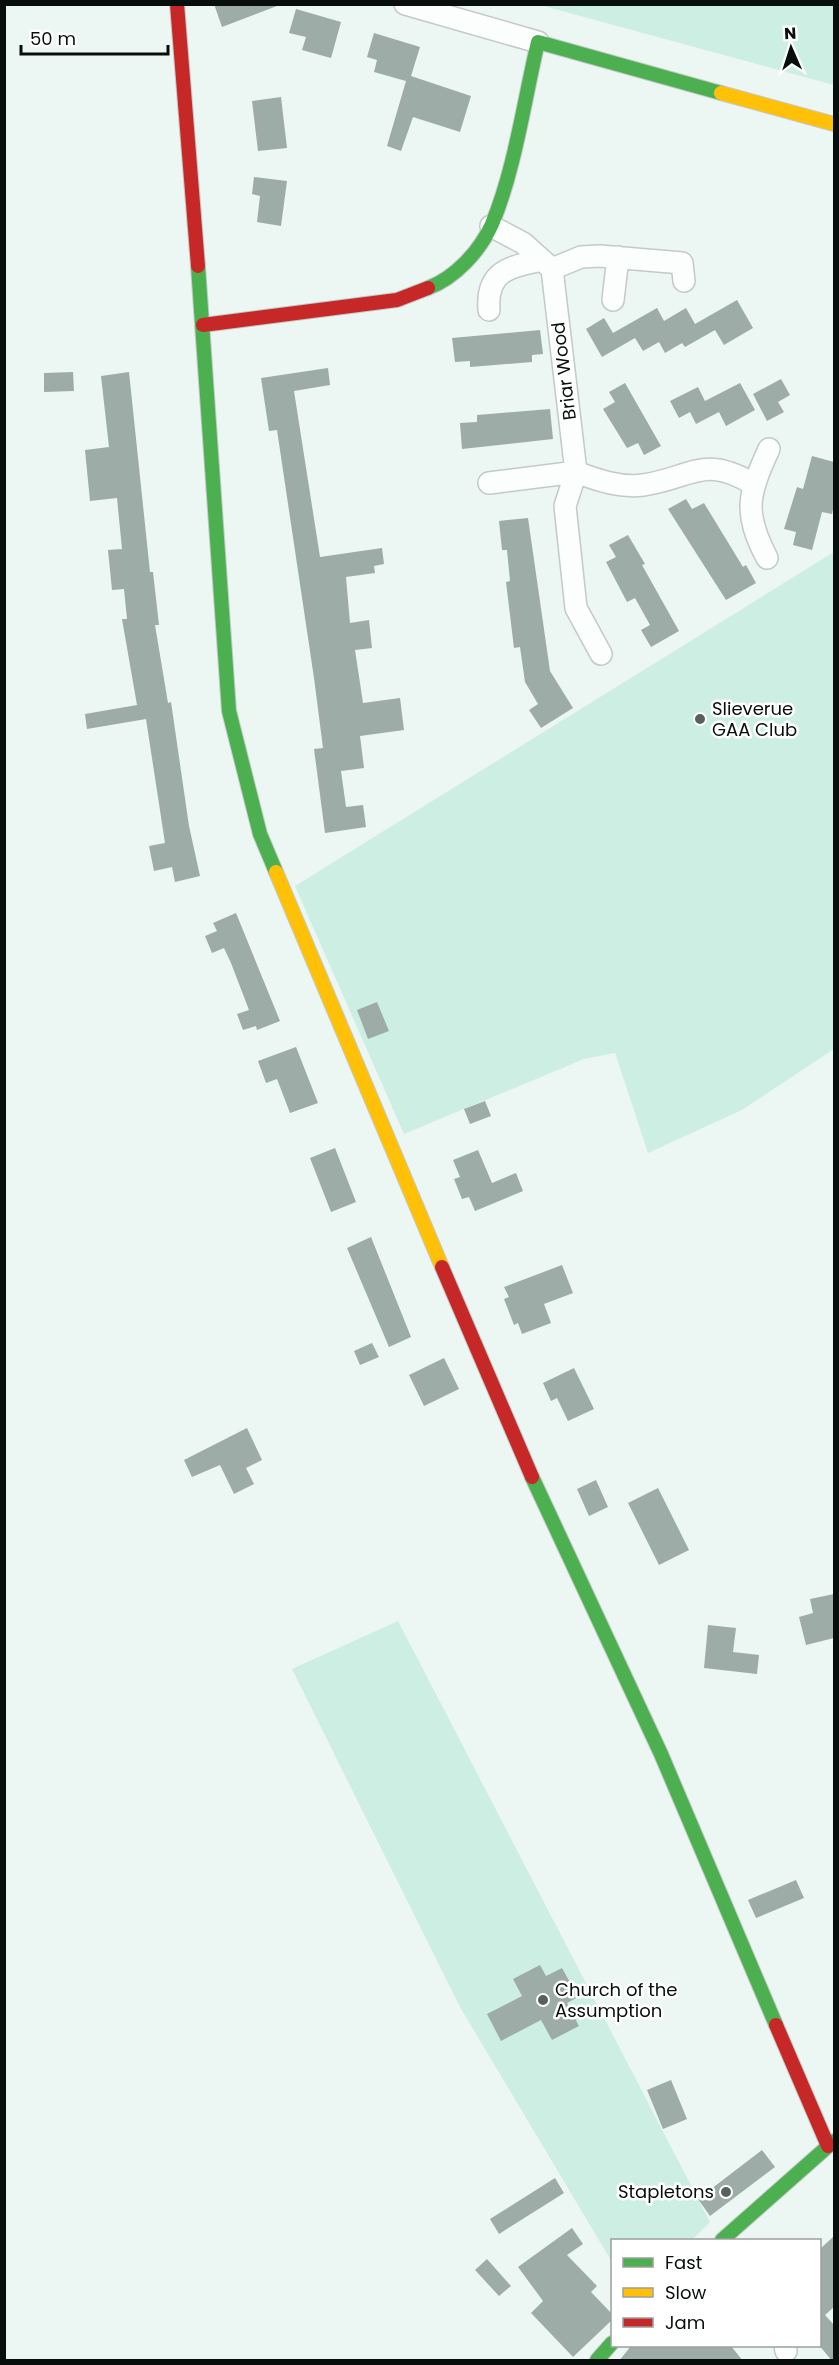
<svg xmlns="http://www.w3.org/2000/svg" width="839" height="2365" font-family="Poppins,sans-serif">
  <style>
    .green { fill: #cdefe3 }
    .building { fill: #9daca7 }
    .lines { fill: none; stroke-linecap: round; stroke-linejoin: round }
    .street-casing { stroke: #c3cac7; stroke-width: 24 }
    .fast-casing { stroke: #c3cac7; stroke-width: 16 }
    .slow-casing { stroke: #c3cac7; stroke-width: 16 }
    .jam-casing { stroke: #c3cac7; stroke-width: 16 }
    .street { stroke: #fcfefd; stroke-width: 21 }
    .fast { stroke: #4caf50; stroke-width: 14 }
    .slow { stroke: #ffc107; stroke-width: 14 }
    .jam { stroke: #c62828; stroke-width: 14 }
    .poi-dot { fill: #585f5c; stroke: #fff; stroke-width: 2 }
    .labels { text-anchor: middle; stroke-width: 5; stroke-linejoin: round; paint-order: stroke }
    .street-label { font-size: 18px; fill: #080e0c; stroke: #fff }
    .poi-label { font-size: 18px; fill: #080e0c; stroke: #fff; text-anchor: start }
  </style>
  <rect width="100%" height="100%" fill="#ecf6f2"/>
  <!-- green -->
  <path class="green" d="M540 5H834V85Z
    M834 552V1049L742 1110 648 1153 615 1053 584 1059 404 1134 295 886Z
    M398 1621 710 2222 692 2240H612V2262L460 2007 292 1669Z"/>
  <!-- building -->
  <path class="building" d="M214 4H277V6L222 27Z
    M296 9 341 22 331 58 302 50 306 37 289 33Z
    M374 33 420 47 411 76 471 96 460 132 413 117 401 151 387 146 406 81 374 72 377 60 367 57Z
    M281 97 287 148 258 151 252 101Z
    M254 177 287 181 281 226 257 222 260 196 252 194Z
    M737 300 753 328 724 345 715 330 685 347 682 343 665 353 659 342 643 351 635 338 602 357 586 329 604 318 613 333 657 308 664 321 686 308 695 324Z
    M540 330 543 354 532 355V362L470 367V361L455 362 452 338Z
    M328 368 330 385 294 391 320 557 382 548 384 564 374 566 375 573 346 577 350 623 369 620 372 648 355 650 363 703 400 698 404 730 360 736 364 768 341 771 346 807 363 805 366 827 325 833 314 749 323 748 314 678 277 430 269 431 261 378Z
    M73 372 74 391 44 392V373Z
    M129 372 150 572H153L159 625H155L168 703 171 702 189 826 200 876 175 882 172 867 154 871 149 846 165 843 146 719 87 729 85 714 137 705 122 619H127L124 589 112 590 108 550 122 549 117 498 90 501 85 450 109 447 101 376Z
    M781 379 790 395 778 402 784 412 767 421 753 394Z
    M625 383 661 446 644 455 638 443 627 448 603 409 615 402 609 392Z
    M740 383 755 410 726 426 719 412 696 424 690 412 679 418 670 401 698 387 705 401Z
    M550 409 553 439 462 449 460 423 477 422V415Z
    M812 456 834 462V505L832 514 822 512 812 550 793 545 796 532 784 529 797 487 803 489Z
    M686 499 692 509 704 503 743 567 746 565 756 583 726 600 668 509Z
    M528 518 550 671 573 708 541 728 529 710 538 704 525 682 520 647 514 648 506 582 510 581 507 550H502L499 521Z
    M628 535 645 564 642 565 679 631 651 647 641 630 650 625 635 598 627 602 606 562 616 557 609 545Z
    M236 913 280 1021 257 1030 256 1026 243 1030 237 1014 249 1010 231 963 224 948 212 953 205 936 217 931 213 923Z
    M377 1002 389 1031 368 1039 357 1010Z
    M296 1047 318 1103 290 1113 277 1079 266 1083 258 1061Z
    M485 1101 491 1116 470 1124 464 1109Z
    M335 1148 356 1202 331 1212 310 1158Z
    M478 1150 492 1183 516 1173 523 1191 475 1211 469 1197 462 1199 454 1179 460 1177 453 1160Z
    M371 1237 411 1337 389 1347 347 1248Z
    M562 1265 573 1293 544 1304 551 1323 522 1334 518 1323 514 1325 504 1299 509 1297 504 1287Z
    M372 1343 379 1357 360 1365 354 1351Z
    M444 1358 459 1389 424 1406 409 1375Z
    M574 1368 594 1409 568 1421 557 1398 551 1401 543 1383Z
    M247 1428 262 1460 246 1468 254 1484 234 1494 220 1465 192 1477 184 1460Z
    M596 1480 608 1507 589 1516 577 1489Z
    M658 1488 689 1550 659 1565 628 1503Z
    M834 1594V1638L806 1645 799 1617 813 1613 810 1599Z
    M708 1625 736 1628 733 1652 759 1655 757 1674 704 1668Z
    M796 1880 804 1898 756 1918 748 1900Z
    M540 1965 546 1976 562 1968 578 1997 567 2003 579 2026 552 2040 541 2020 501 2041 487 2014 522 1996 513 1979Z
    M671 2080 687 2119 663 2129 647 2090Z
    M762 2150 775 2167 710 2216 698 2199Z
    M555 2178 564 2193 499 2234 490 2219Z
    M572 2228 583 2244 567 2255 597 2286 591 2292 612 2314V2320L573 2357 531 2313 543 2301 518 2267Z
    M834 2236V2307L825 2315 834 2325V2361H832L819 2345V2250Z
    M487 2259 511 2286 499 2296 475 2270Z
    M631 2346H731L743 2361H619Z"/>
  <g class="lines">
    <defs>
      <path id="street" d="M405 4 538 42
        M491 226 523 243 552 269 581 257 600 256 682 263 684 281
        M552 269 576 472C597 480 620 488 643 485 692 478 703 454 753 484
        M613 300 618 257
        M489 310C486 271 509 267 542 260
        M489 483 576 472 565 506 576 608 601 654
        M767 558C743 512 748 495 769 449
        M785 2346 786 2351"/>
      <path id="fast" d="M198 266 229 711 260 834 276 872
        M428 288C455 278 480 251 492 224 515 169 524 101 538 42L721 93
        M532 1477 661 1754 776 2025
        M722 2240 834 2141
        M597 2360 612 2343"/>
      <path id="slow" d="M721 93 834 124
        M276 872 442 1267"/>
      <path id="jam" d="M177 4 198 266
        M203 325 397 300 428 288
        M442 1267 532 1477
        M776 2025 828 2146"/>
    </defs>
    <!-- street casing -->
    <use href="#street" class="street-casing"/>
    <!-- fast casing -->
    <use href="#fast" class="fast-casing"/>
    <!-- slow casing -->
    <use href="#slow" class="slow-casing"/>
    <!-- jam casing -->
    <use href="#jam" class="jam-casing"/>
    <!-- street -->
    <use href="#street" class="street"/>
    <!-- fast -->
    <use href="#fast" class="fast"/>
    <!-- slow -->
    <use href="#slow" class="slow"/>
    <!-- jam -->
    <use href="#jam" class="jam"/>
  </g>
  <!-- markers -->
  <g class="poi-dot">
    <circle cx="700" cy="719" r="6"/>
    <circle cx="543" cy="2000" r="6"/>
    <circle cx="726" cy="2192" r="6"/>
  </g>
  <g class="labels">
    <!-- street labels -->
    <g class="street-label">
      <text transform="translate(564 371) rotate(-97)" y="6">Briar Wood</text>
    </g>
    <!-- poi labels -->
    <g class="poi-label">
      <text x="712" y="715">Slieverue<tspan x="712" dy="21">GAA Club</tspan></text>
      <text x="555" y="1996">Church of the<tspan x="555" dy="21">Assumption</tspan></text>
      <text x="714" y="2198" text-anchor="end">Stapletons</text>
    </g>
  </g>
  <!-- border -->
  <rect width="839" height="2365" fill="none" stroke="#080e0c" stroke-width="12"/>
  <!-- legend -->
  <rect x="611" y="2239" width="210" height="108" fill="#ffffff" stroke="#9c9f9e" stroke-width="1.5"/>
  <rect x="623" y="2258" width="30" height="9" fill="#4caf50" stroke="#9c9f9e" stroke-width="1.5"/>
  <text x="665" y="2269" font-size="18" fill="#080e0c">Fast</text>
  <rect x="623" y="2288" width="30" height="9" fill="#ffc107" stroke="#9c9f9e" stroke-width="1.5"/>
  <text x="665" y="2299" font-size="18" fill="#080e0c">Slow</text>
  <rect x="623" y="2318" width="30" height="9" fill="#c62828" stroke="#9c9f9e" stroke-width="1.5"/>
  <text x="665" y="2329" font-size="18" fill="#080e0c">Jam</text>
  <!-- north arrow -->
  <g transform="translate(791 48) rotate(357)" stroke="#ffffff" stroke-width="4.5" paint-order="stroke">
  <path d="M0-4.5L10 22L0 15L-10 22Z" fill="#080e0c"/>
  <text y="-9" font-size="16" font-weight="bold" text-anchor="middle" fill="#080e0c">N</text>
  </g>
  <!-- scale -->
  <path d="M21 45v9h147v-9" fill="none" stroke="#080e0c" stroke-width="3"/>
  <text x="30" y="45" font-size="18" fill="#080e0c" stroke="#ffffff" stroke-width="4.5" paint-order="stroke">50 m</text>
</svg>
